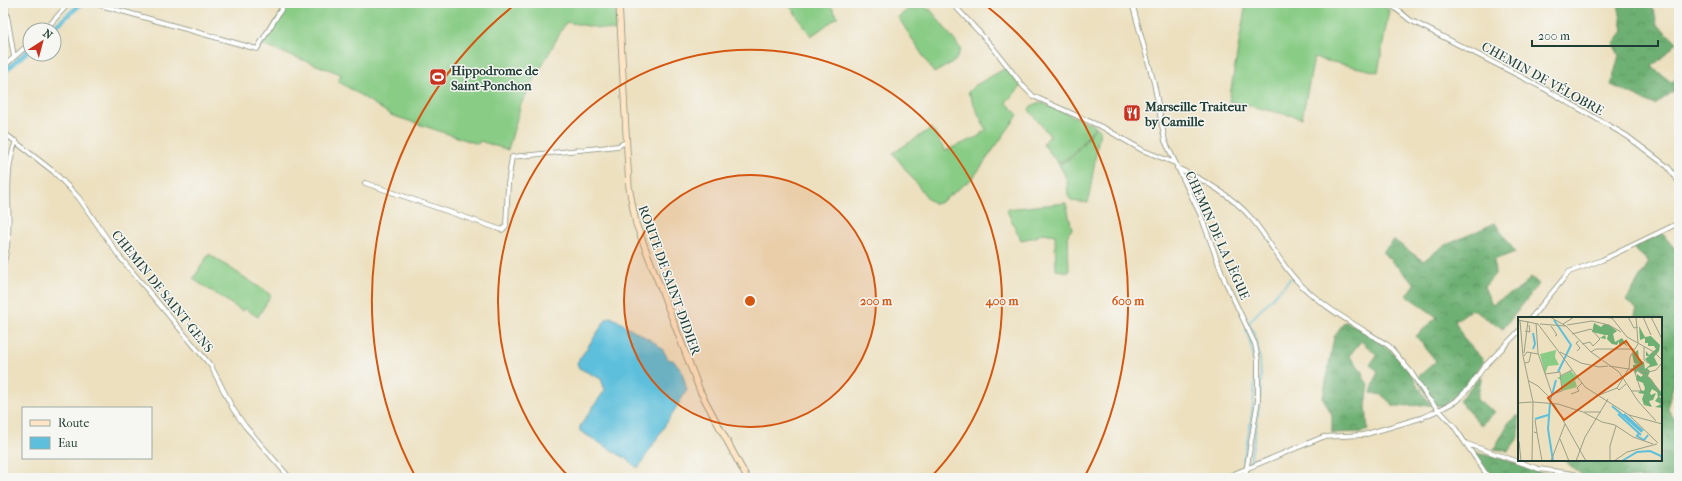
<svg xmlns="http://www.w3.org/2000/svg" width="1682" height="481" font-family="'IM FELL French Canon',serif">
  <style>
    .grass { fill: #89cc86; stroke: #54845d }
    .forest { fill: url(#forest-crowns); stroke: #467654 }
    .water { fill: #5dbfdb; stroke: #3e7e88 }
    .lines { fill: none; stroke-linecap: round; stroke-linejoin: round }
    .stream { stroke: #5dbfdb; stroke-width: 1.5 }
    .canal { stroke: #5dbfdb; stroke-width: 4.5 }
    .minor-casing { stroke: #868e7a; stroke-width: 5.5 }
    .secondary-casing { stroke: #868e7a; stroke-width: 7 }
    .minor { stroke: #fff; stroke-width: 4 }
    .secondary { stroke: #fee5c5; stroke-width: 5.5 }
    .ring { fill: none; stroke: #d45610; stroke-width: 2 }
    .labels { text-anchor: middle; stroke-width: 3; stroke-linejoin: round; paint-order: stroke }
    .poi-label { font-size: 13px; font-weight: bold; fill: #1f3d34; stroke: #f6f6f2; text-anchor: start }
    .street-label { font-size: 13px; fill: #1f3d34; stroke: #f6f6f2 }
    .inset-river { fill: none; stroke: #5dbfdb; stroke-width: 2 }
    .inset-road { fill: none; stroke: #9a9f87; stroke-width: 1 }
    .view { fill: #d45610; fill-opacity: 0.15; stroke: #d45610; stroke-width: 2 }
    .inset-edge { fill: none; stroke: #1f3d34; stroke-width: 2 }
    .centre { fill: #d45610; stroke: #f6f6f2; stroke-width: 2 }
    .ring-label { font-size: 12px; text-anchor: middle; font-weight: bold; fill: #d45610; stroke: #f6f6f2; stroke-width: 3; stroke-linejoin: round; paint-order: stroke }
  </style>
  <defs>
    <pattern id="forest-crowns" width="20" height="18" patternUnits="userSpaceOnUse"><rect width="20" height="18" fill="#6eb073"/><path d="M2 6a3 3 0 1 1 6 0M12 15a3 3 0 1 1 6 0" fill="none" stroke="#5a905f"/></pattern>
  </defs>
  <rect width="100%" height="100%" fill="#f6f6f2"/>
  <filter id="ink" filterUnits="userSpaceOnUse"><feTurbulence type="fractalNoise" baseFrequency=".025" numOctaves="2"/><feDisplacementMap in="SourceGraphic" scale="8" xChannelSelector="R" yChannelSelector="G"/><feConvolveMatrix kernelMatrix="1 2 1 2 8 2 1 2 1" color-interpolation-filters="sRGB"/></filter>
  <filter id="wash" filterUnits="userSpaceOnUse"><feTurbulence type="fractalNoise" baseFrequency=".012" numOctaves="4" result="noise"/><feDisplacementMap in="SourceGraphic" scale="16" xChannelSelector="R" yChannelSelector="G"/><feGaussianBlur stdDeviation="0.9" result="paint"/><feColorMatrix in="noise" values="0 0 0 0 0 0 0 0 0 0 0 0 0 0 0 0 0 1.4 0 .05"/><feComposite in="paint" operator="in"/></filter>
  <g filter="url(#wash)">
    <rect width="100%" height="100%" fill="#ece0bf"/>
    <!-- grass -->
    <path class="grass" d="M287 3H616V31L566 22 521 104 508 150 480 141 478 144 391 115 338 81 341 74 262 45Z
      M788 3H829L838 17 811 36Z
      M1246 3H1381L1389 10 1378 72 1314 58 1302 118 1229 101Z
      M923 4 928 10 930 9 961 49 955 61 934 73 898 17 913 6 916 10Z
      M1006 68 1021 87 1006 102 1018 115 973 178 941 202 936 204 929 200 893 153 932 128 945 151 977 137 986 130 968 92 974 86Z
      M1040 102 1096 126 1070 157 1058 163 1043 144 1050 136 1029 110 1031 106Z
      M1096 127 1100 130 1088 203 1072 201 1068 196 1067 180 1059 164 1071 158Z
      M1066 203 1072 229 1068 234 1069 272 1056 270 1055 235 1043 233 1036 237 1021 240 1006 209Z
      M209 254 271 295 258 317 244 308 242 311 193 279Z"/>
    <!-- forest -->
    <path class="forest" d="M1618 3H1650L1657 20 1656 23 1677 43 1652 67 1671 82 1679 78V87L1655 105 1611 85 1619 55 1613 44 1623 31Z
      M1495 223 1515 252 1494 260 1495 274 1484 287 1492 304 1521 288 1531 277 1539 284 1503 329 1472 309 1455 321 1464 339 1484 361C1471 380 1462 392 1443 406L1435 405 1422 388 1417 378 1436 361 1416 336 1437 317 1407 296 1415 284 1382 252 1394 240 1423 261 1442 247Z
      M1662 233 1679 254V366L1667 408 1679 426V478H1585L1564 460H1661V318H1634L1637 309 1626 301 1649 262 1633 248Z
      M1344 322C1365 327 1392 350 1406 367 1415 379 1421 394 1432 405L1394 406 1382 395 1371 393 1378 371 1370 365 1377 355 1361 341 1349 356 1363 372 1364 379 1369 384 1366 406 1368 430 1363 432 1332 433V415L1323 398 1334 337Z
      M1482 374 1477 400 1495 412 1481 425 1459 401Z
      M1519 415V437L1508 451 1494 449 1509 422Z
      M1473 452 1506 460 1538 472 1571 478H1490Z"/>
    <!-- water -->
    <path class="water" d="M611 317 657 344 662 349 669 360H673L681 369 687 390 639 467H636L628 460 580 431V426L605 390 601 379 579 368 577 363 607 318Z"/>
    <g class="lines">
      <!-- stream -->
      <path class="stream" d="M1250 463C1257 416 1271 366 1249 322L1291 278
        M1242 467C1251 422 1263 373 1246 329
        M1249 478V470"/>
      <!-- canal -->
      <path class="canal" d="M51 30 82 3
        M3 73 30 49"/>
    </g>
  </g>
  <g filter="url(#ink)">
    <g class="lines">
      <defs>
        <path id="minor" d="M5 3 14 57
          M93 3 257 49 285 3
          M952 3 991 45 1023 86 1033 96 1104 128 1142 150 1175 163
          M1132 3 1154 83 1165 141 1201 216 1225 281 1255 344 1258 360V400L1245 478
          M1389 3 1410 20 1545 89 1627 136 1668 167 1679 182
          M45 30 69 3
          M3 67 30 43
          M3 132 54 172 79 198 119 256 211 366 233 409 245 426 290 478
          M1177 168C1203 179 1234 197 1252 219 1269 239 1279 262 1297 281 1323 308 1358 326 1389 346L1411 372 1427 397 1453 425 1489 478
          M365 183 502 230 506 226 508 184 512 157 618 146 626 142
          M3 265C16 225 0 181 16 141
          M1531 318 1569 272 1602 260 1679 223
          M1467 444 1539 469 1574 474 1579 478
          M1224 478 1323 437 1363 435 1421 418 1439 410 1456 401 1469 388 1483 368 1519 331"/>
        <path id="secondary" d="M619 3 629 187 636 224 700 391 747 478"/>
      </defs>
      <!-- minor casing -->
      <use href="#minor" class="minor-casing"/>
      <!-- secondary casing -->
      <use href="#secondary" class="secondary-casing"/>
      <!-- minor -->
      <use href="#minor" class="minor"/>
      <!-- secondary -->
      <use href="#secondary" class="secondary"/>
    </g>
  </g>
  <!-- distance rings -->
  <circle cx="750" cy="301" r="126" fill="#d45610" fill-opacity=".12"/>
  <g class="ring">
    <circle cx="750" cy="301" r="126"/>
    <path d="M570 478A252 252 0 1 1 930 478"/>
    <path d="M415 476A378 378 0 0 1 517 3M983 3A378 378 0 0 1 1085 476"/>
  </g>
  <!-- icons -->
  <defs>
    <symbol id="stadium-square" viewBox="-11 -11 22 22"><rect x="-9" y="-9" width="18" height="18" rx="4" fill="#c8321e" stroke="#f6f6f2"/><path d="M0-5a6.5 5 0 1 0 0 10a6.5 5 0 1 0 0-10ZM-3.5-1.8h7v3.6h-7Z" fill="#fff"/></symbol>
    <symbol id="restaurant-square" viewBox="-11 -11 22 22"><rect x="-9" y="-9" width="18" height="18" rx="4" fill="#c8321e" stroke="#f6f6f2"/><path d="M-5-6h1v4h1v-4h1v4h1v-4h1v5L-1.5 .5V6h-2V.5L-5-1ZM5-6V6H3V1.5H1.5Q1.5-4 5-6Z" fill="#fff"/></symbol>
  </defs>
  <g fill-rule="evenodd">
    <use href="#stadium-square" x="428" y="67" width="20" height="20"/>
    <use href="#restaurant-square" x="1122" y="103" width="20" height="20"/>
  </g>
  <g class="labels">
    <!-- poi labels -->
    <g class="poi-label">
      <text x="451" y="75">Hippodrome de<tspan x="451" dy="15">Saint-Ponchon</tspan></text>
      <text x="1145" y="111">Marseille Traiteur<tspan x="1145" dy="15">by Camille</tspan></text>
    </g>
    <!-- street labels -->
    <g class="street-label">
      <text transform="translate(1543 78) rotate(29)" y="5">CHEMIN DE VÉLOBRE</text>
      <text transform="translate(1218 235) rotate(66)" y="5">CHEMIN DE LA LÈGUE</text>
      <text transform="translate(670 280) rotate(70)" y="5">ROUTE DE SAINT-DIDIER</text>
      <text transform="translate(163 291) rotate(51)" y="5">CHEMIN DE SAINT-GENS</text>
    </g>
  </g>
  <!-- overview -->
  <g transform="translate(1518 317)">
    <rect width="144" height="144" fill="#ece0bf"/>
    <path d="M38 33 37 40 41 48 30 49 27 57 22 37ZM53 54 60 61 57 63 59 70 44 74 43 63 39 61Z" fill="#89cc86"/>
    <path d="M76 6 83 10 86 7 91 8 99 14 95 17 97 25 104 21 110 30 105 26 101 29V24L99 28 94 27 89 22 90 18H87L88 22 82 21 87 18 74 15ZM121 9 127 20 133 19 142 28 141 34 136 40 140 48 129 51 132 54 130 59 144 76V79H141L144 82V91L137 90 143 87 137 84 140 80 139 75 134 72 132 76 133 78 138 76 135 83 131 84 134 90 126 88 124 82 126 77 120 76 123 73 126 74 127 71 125 66 118 63 119 57 123 60 125 58 119 54 118 57 115 51V48L119 47 116 46 114 37 120 33 121 43 126 45 127 52 132 48 127 42 131 39H128V34L131 38 138 32 136 29H130V26H127V21L122 23Z" fill="#6eb073"/>
    <path class="inset-river" d="M36 3 53 28 40 55M15 16 17 27 15 32M34 78 38 63M32 86 30 112 35 144M94 89 124 115M100 97 123 118M106 97 125 114M17 102 30 98M121 116 119 119 126 123 130 118M104 144 119 135 132 134 143 139 144 143"/>
    <path class="inset-road" d="M32 0 48 9 73 35 101 55 120 84 138 104M84 0 94 1 109 20 136 35 144 43M110 0 116 11 120 10M118 0 120 26M125 0 133 18M133 0 144 22M0 3 20 7 67 70 111 98 144 107M2 4 5 39 15 85 14 144M18 6 20 36 34 77 32 86M22 7 48 9M45 7 56 0M49 8 74 4 91 8 103 15M33 9 39 18 37 19M7 14 12 15 11 8M54 17 73 12 82 22 75 29 72 25 64 27M126 30V43L130 46M59 34 62 31 58 26 61 24M42 35 63 46 81 50 90 49M73 35 78 32H116M6 36 10 4M6 39 9 35 20 37M7 46 11 45 13 36M91 49 131 55 138 53 144 46M113 52 126 50M121 54 133 62 140 73 138 75M27 57 42 55 44 74 34 77M42 59 54 53M11 64 20 69 33 82M99 71 101 73 108 67M113 74H123L116 53M53 77 61 74 59 71 64 66M81 78 99 71 111 51 112 40 120 27M15 85 40 87 65 95 84 105 97 108 115 120 135 127M0 86 15 85M36 87 68 144M66 95H83M111 98 140 126M17 103 19 116M16 115 19 116 24 144M42 122 51 144M1 124 3 144M33 144 47 107M58 144 67 120 90 82M92 144V129L98 109M96 144 109 135 139 127"/>
    <path class="view" d="M108 24 124 46 46 103 30 81Z"/>
    <rect width="144" height="144" class="inset-edge"/>
  </g>
  <circle cx="750" cy="301" r="6" class="centre"/>
  <g class="ring-label">
    <text x="876" y="305">200 m</text>
    <text x="1002" y="305">400 m</text>
    <text x="1128" y="305">600 m</text>
  </g>
  <!-- margin -->
  <rect width="1682" height="481" fill="none" stroke="#f6f6f2" stroke-width="16"/>
  <!-- legend -->
  <rect x="22" y="407" width="130" height="52" fill="#f6f6f2" stroke="#a0aca6"/>
  <rect x="30" y="420" width="20" height="6" fill="#fee5c5" stroke="#a0aca6"/>
  <text x="58" y="427" font-size="12" fill="#1f3d34">Route</text>
  <rect x="30" y="437" width="20" height="12" fill="#5dbfdb" stroke="#a0aca6"/>
  <text x="58" y="447" font-size="12" fill="#1f3d34">Eau</text>
  <!-- north arrow -->
  <g transform="translate(42 42) rotate(36)"><circle r="19" fill="#f6f6f2" stroke="#a0aca6"/>
  <path d="M0-3L7 15L0 10L-7 15Z" fill="#c8321e"/>
  <text y="-6" font-size="11" font-weight="bold" text-anchor="middle" fill="#1f3d34">N</text>
  </g>
  <!-- scale -->
  <path d="M1532 40v6h126v-6" fill="none" stroke="#1f3d34" stroke-width="2"/>
  <text x="1538" y="40" font-size="12" fill="#1f3d34" stroke="#f6f6f2" stroke-width="3" paint-order="stroke">200 m</text>
</svg>
